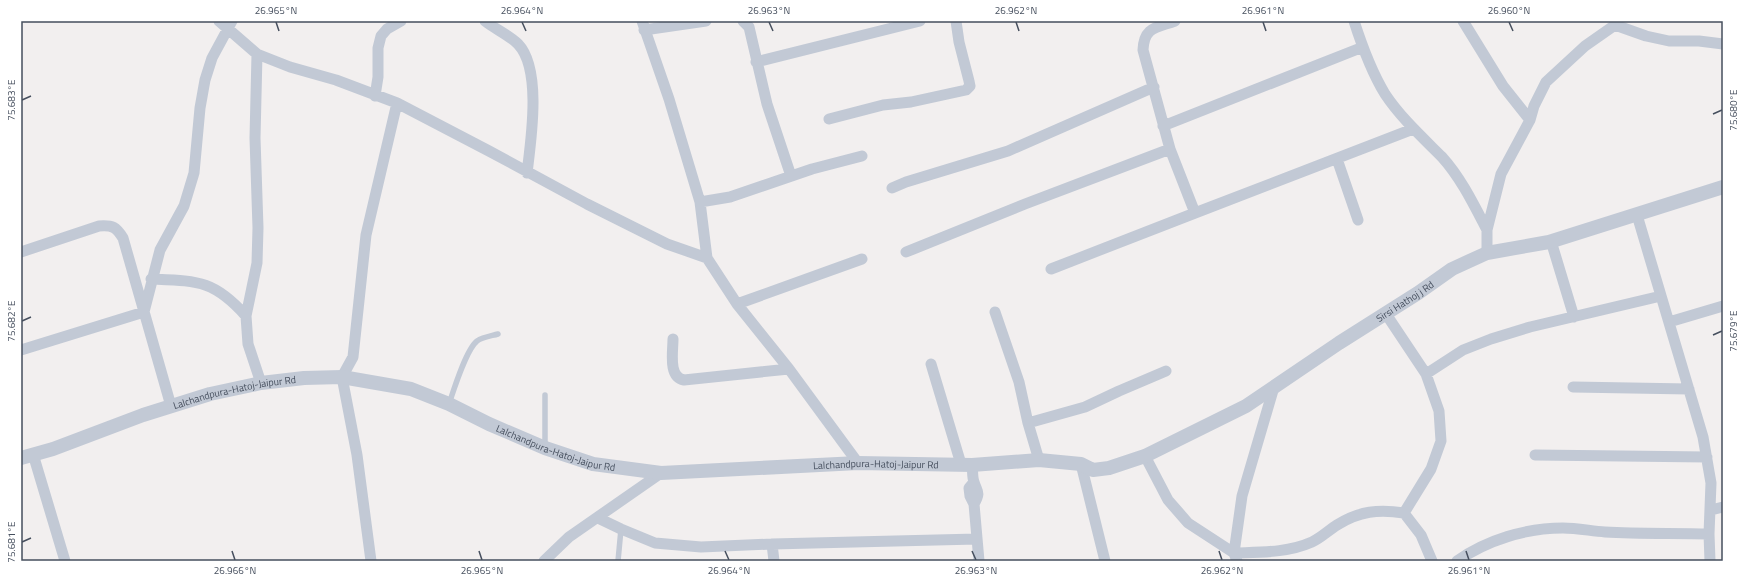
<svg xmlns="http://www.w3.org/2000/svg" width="1744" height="582" font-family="'Titillium Web',sans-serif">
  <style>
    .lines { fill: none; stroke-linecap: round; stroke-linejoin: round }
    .service { stroke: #c2c9d5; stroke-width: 5.5 }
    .minor { stroke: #c2c9d5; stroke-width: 11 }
    .tertiary { stroke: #c2c9d5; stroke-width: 14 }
    .ticks { fill: none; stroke: #464f5e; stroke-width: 1.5 }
    .labels { text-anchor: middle; stroke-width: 3; stroke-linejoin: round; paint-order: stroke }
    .street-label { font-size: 10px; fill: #464f5e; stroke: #fff }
    .neatline { fill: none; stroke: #464f5e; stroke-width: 1.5 }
    .ticks-label { font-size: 10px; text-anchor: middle; fill: #464f5e }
  </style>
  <rect width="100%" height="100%" fill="#f2efef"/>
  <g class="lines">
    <!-- service -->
    <path class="service" d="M545 395V447
      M449 404C454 389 466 350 477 341 483 337 491 336 498 334
      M618 561 621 529"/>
    <!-- minor -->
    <path class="minor" d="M219 21 257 54 290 67 336 80 397 103 489 151 587 204 667 244 707 258
      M485 21C495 29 509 35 518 44 542 69 531 140 527 173
      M642 21 669 99 700 202 707 258 737 304 789 369 858 463
      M743 21 749 27 767 104 791 176
      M1175 21C1156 28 1144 27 1143 50L1170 149 1195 213 1413 129
      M1354 21C1362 46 1371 71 1385 94 1401 118 1422 137 1442 157 1461 178 1474 205 1487 230
      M1463 21 1503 86 1530 120
      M644 30 706 21
      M257 54 255 138 258 228 257 263 246 316 248 344 261 383
      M756 62 920 21
      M375 96 378 77V48L381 36 387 29 401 21
      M829 119 883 105 911 102 966 90 970 86 969 81 959 42 956 21
      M1163 126 1363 47
      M1337 159 1358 220
      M892 188 906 182 1008 151 1154 87
      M700 202 730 197 812 169 862 156
      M1637 215 1703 437 1711 483 1709 534 1710 561
      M1551 241 1574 317
      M21 252 99 226C113 225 116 227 123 238L171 406
      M906 252 1025 204 1170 149
      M1487 253V230L1501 174 1530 120 1534 106 1546 82 1585 46 1615 25 1646 36 1669 41H1699L1723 44
      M1051 269 1195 213
      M151 279C198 281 214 280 246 316
      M737 304 862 259
      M995 312 1019 382 1028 423 1039 460
      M1386 314 1426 374
      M1669 322 1723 306
      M673 339C673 352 668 377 684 380L789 369
      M21 350 144 312 160 250 184 206 194 173 200 108 205 80 212 58 232 21
      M931 364 961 464
      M1274 387 1242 496 1234 553C1261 552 1287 553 1312 542 1321 538 1329 530 1337 525 1359 511 1379 509 1404 513L1421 535 1432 561
      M1573 387 1689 389
      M1028 423 1085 407 1119 391 1166 371
      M33 454 65 561
      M1535 455 1707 457
      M1145 456 1168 500 1188 523 1234 553 1237 561
      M1081 464 1105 561
      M972 465C973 470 972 477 974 482 977 492 981 492 974 504L979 561
      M974 482 969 488 970 496 974 504
      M1711 510 1723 507
      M1404 513 1431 469 1441 441 1439 411 1426 374 1463 350 1491 339 1530 327 1661 296
      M598 518 621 529 655 543 701 547 772 544 977 539
      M772 544 774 561
      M371 561 357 455 342 377 353 357 366 235 397 103
      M544 561 569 537 661 473
      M1457 561C1487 540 1526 528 1563 528 1577 528 1591 531 1605 532 1639 534 1674 533 1709 534"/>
    <!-- tertiary -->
    <path class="tertiary" id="s1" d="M21 458 53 449 143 415 210 394 261 383 304 378 342 377 411 389 449 404 489 424 545 448 593 464 661 473 858 463 972 465 1039 460 1081 464 1093 470 1109 468 1145 456 1246 406 1339 343 1418 293 1452 269 1487 253 1549 242 1723 187"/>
  </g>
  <!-- ticks -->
  <path class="ticks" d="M276 22 279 31M522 22 526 31M769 22 773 31M1016 22 1019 31M1263 22 1266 31M1509 22 1513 31M22 100 31 96M1713 114 1722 110M22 321 31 317M1713 335 1722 331M22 542 31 538M232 551 235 560M479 551 482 560M725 551 729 560M972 551 976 560M1219 551 1222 560M1466 551 1469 560"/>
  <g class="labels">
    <!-- street labels -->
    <g class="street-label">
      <text dy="4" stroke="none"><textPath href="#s1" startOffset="1460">Sirsi Hathoj j Rd</textPath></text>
      <text dy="4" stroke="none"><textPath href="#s1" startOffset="224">Lalchandpura-Hatoj-Jaipur Rd</textPath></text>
      <text dy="4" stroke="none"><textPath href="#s1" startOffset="560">Lalchandpura-Hatoj-Jaipur Rd</textPath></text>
      <text dy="4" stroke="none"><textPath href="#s1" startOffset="884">Lalchandpura-Hatoj-Jaipur Rd</textPath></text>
    </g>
  </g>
  <!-- border -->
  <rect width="1744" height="582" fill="none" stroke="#ffffff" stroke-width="44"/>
  <rect x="22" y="22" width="1700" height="538" class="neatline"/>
  <g class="ticks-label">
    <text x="276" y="14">26.965°N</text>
    <text x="522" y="14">26.964°N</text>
    <text x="769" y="14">26.963°N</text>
    <text x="1016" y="14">26.962°N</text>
    <text x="1263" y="14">26.961°N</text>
    <text x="1509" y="14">26.960°N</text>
    <text transform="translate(11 100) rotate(-90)" y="4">75.683°E</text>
    <text transform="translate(1733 110) rotate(-90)" y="4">75.680°E</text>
    <text transform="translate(11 321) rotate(-90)" y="4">75.682°E</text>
    <text transform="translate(1733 331) rotate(-90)" y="4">75.679°E</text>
    <text transform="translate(11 542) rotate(-90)" y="4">75.681°E</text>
    <text x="235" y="574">26.966°N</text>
    <text x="482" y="574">26.965°N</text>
    <text x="729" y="574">26.964°N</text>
    <text x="976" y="574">26.963°N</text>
    <text x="1222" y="574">26.962°N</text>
    <text x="1469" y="574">26.961°N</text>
  </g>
</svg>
